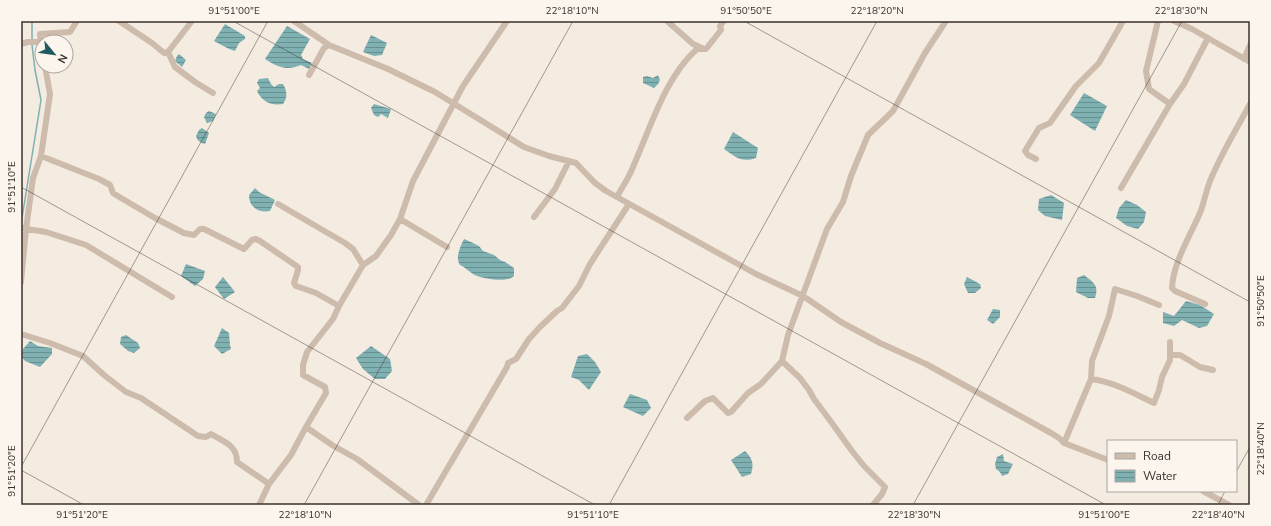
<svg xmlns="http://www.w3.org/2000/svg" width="1271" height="526" font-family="'Nunito Sans',sans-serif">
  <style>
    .water { fill: url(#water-rules) }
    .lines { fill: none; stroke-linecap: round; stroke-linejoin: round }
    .stream { stroke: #7fb0b2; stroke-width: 1.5 }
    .minor { stroke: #cdbbac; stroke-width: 6 }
    .ticks { fill: none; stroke: #3b302b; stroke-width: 1; stroke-opacity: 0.45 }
    .neatline { fill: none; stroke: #3b302b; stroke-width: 1.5 }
    .ticks-label { font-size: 10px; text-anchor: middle; fill: #3b302b }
  </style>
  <defs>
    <pattern id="water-rules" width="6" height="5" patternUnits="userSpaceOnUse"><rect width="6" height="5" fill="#7fb0b2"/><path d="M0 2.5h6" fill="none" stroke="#699091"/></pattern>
  </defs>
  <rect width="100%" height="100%" fill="#f4ebe1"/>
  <!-- water -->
  <path class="water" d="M225 24 245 36V39L239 43 235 51 229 49 214 41Z
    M287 26 310 39 301 55 303 59 312 63 309 69 301 65C286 71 278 67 265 59Z
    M371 35 387 43 382 55 374 56 363 52Z
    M179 54 186 60 182 67 175 61 177 56Z
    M658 75 660 80 658 84 654 88 643 83V77L647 76 653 78Z
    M268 78 271 84 274 87 279 84H283C287 91 288 97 283 104 272 106 262 102 257 91L260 88 257 83 259 79Z
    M1084 93 1107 106 1095 131 1070 115Z
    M374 104 391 109 388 118 381 114 378 117 374 115 371 108Z
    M209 111 216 114 213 121 207 123 204 117 206 113Z
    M202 128 209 133 205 144C201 143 197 141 196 136L199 130Z
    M733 132 758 148 756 158C741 163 736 157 724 149Z
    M255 188 259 192 275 200 270 211C258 213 249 207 249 195Z
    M1051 195 1064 203 1062 220 1045 216 1038 210 1039 199Z
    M1126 200 1137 205 1146 212 1144 222 1138 229 1127 226 1116 218 1119 208Z
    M464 239 471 242 479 246 483 251 494 255 500 260 505 262 514 268V276C508 283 481 279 473 274 468 271 465 267 460 265 455 258 460 247 464 239Z
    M186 264 205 271 203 279 195 286 181 276Z
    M1084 275C1094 283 1099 285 1095 298H1088L1076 292 1077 278Z
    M223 277 235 292 224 299 215 287Z
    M967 277 980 284 981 288 975 293H968L964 284Z
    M1186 301 1200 305 1214 314 1207 326 1199 328 1182 320 1174 326 1163 323V312L1174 316Z
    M993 309 1000 310V317L993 324 987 320Z
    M222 328 229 333 230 345 231 349 222 354 214 346Z
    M126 335 138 343 140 348 134 353 128 351 120 344 121 337Z
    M30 341 38 346 52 348V354L40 367 25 361 21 356 23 349Z
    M371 346 390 359 392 371 385 379H375L363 369 356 358Z
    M587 354 595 362 601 372 589 390 579 380 571 377 578 356Z
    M630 394 647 400 651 408 643 416 623 407Z
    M745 451C753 459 754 464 751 474L742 477 731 460Z
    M1003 454 1004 461 1013 464 1008 474 1002 476 1000 472 996 469 995 464 997 457Z"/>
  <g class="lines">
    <!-- stream -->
    <path class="stream" d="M32 41V21
      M21 224 41 100 35 70 32 45"/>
    <!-- minor -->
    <path class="minor" d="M119 21 152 43 164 53 168 52
      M294 21 329 45
      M667 21 693 44 702 48
      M1158 21 1146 71 1149 89 1170 104
      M1174 21 1192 29 1250 62
      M21 44 28 42H40
      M42 51 40 34 70 32 77 21
      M168 52 175 67 195 82 213 93
      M168 52 192 21
      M1244 59 1250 45
      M309 75 324 48 329 45 388 69 435 92 524 147 549 156 576 163 595 183 606 191 756 274 803 296 841 322 880 343 926 364 1051 433 1059 438 1064 443 1108 460
      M41 156 99 179 110 185 113 193 121 198 155 218 184 233 194 235 200 229H204L244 249 252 240 256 239 260 241 298 267V270L294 283 296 286 316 293 339 306
      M1036 159 1028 155 1025 151 1039 128 1050 123 1076 86 1099 63 1123 21
      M1121 188 1170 104 1184 84 1208 38
      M617 197C622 187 629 178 633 167 650 129 665 77 697 49H706L721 30 720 26 724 21
      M278 204 345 243 353 249 363 265
      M534 217 555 189 569 161
      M400 219 447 247
      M21 228 46 232 86 245 172 297
      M21 282 26 229 33 178 41 156 50 94 45 66
      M1205 304 1175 291 1172 288C1173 263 1190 236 1200 213 1204 203 1206 191 1210 181 1221 154 1236 130 1250 104
      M21 334 50 343 83 356 104 375 126 392 141 398 198 436 206 437 211 434C224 442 237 445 237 462L269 484
      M1170 355H1180L1200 367 1213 370
      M782 361 800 378 809 390 814 399 829 419 852 451 864 466 885 487 882 494 873 505
      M1091 379C1114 382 1133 393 1154 403L1159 390 1162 377 1170 360V342
      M687 418 705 401 713 398 728 413 731 412 748 393 761 384 782 361 788 335 827 229 843 202 851 176 868 135 893 111 925 53 946 21
      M306 427 326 393 325 387 303 375V365L307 352 333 319 339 306 363 265 376 256 391 235 400 219 413 181 463 86 507 21
      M1064 443 1091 379 1092 361 1109 316 1115 289 1137 296 1159 305
      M1203 491 1229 505
      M259 505 269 484 291 455 306 427 332 445 357 459 419 505
      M426 505 507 367 508 363 516 359 529 339 540 327 557 311 562 308 579 286 590 264 629 204"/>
  </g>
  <!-- ticks -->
  <path class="ticks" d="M233 21 1106 505M744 21 1250 302M21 187 595 505M21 467 268 21M21 470 84 505M1236 472 1250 447M304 505 573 21M609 505 877 21M913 505 1182 21M1218 505 1225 491"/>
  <!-- border -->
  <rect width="1271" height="526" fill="none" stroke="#fbf5ee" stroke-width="44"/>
  <!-- legend -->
  <rect x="1107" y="440" width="130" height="52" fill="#fbf5ee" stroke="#aea6a0"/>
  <rect x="1115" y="453" width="20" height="6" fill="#cdbbac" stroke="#aea6a0"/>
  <text x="1143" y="460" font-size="12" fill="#3b302b">Road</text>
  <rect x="1115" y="470" width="20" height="12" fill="url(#water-rules)" stroke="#aea6a0"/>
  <text x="1143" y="480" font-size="12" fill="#3b302b">Water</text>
  <!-- north arrow -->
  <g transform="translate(54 54) rotate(119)"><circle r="19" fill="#fbf5ee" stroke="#aea6a0"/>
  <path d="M0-3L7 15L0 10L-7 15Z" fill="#1f5a5e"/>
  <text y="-6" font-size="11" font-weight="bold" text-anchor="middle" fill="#3b302b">N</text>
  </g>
  <rect x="22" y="22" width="1227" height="482" class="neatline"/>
  <g class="ticks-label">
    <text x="234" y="14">91°51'00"E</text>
    <text x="572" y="14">22°18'10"N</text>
    <text x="746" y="14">91°50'50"E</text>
    <text x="877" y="14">22°18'20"N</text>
    <text x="1181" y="14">22°18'30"N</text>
    <text transform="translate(11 187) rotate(-90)" y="4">91°51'10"E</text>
    <text transform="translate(1260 301) rotate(-90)" y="4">91°50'50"E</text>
    <text transform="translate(1260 449) rotate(-90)" y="4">22°18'40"N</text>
    <text transform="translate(11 471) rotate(-90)" y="4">91°51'20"E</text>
    <text x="82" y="518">91°51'20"E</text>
    <text x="305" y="518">22°18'10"N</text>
    <text x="593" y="518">91°51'10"E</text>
    <text x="914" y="518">22°18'30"N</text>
    <text x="1104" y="518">91°51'00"E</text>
    <text x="1218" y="518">22°18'40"N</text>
  </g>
</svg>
